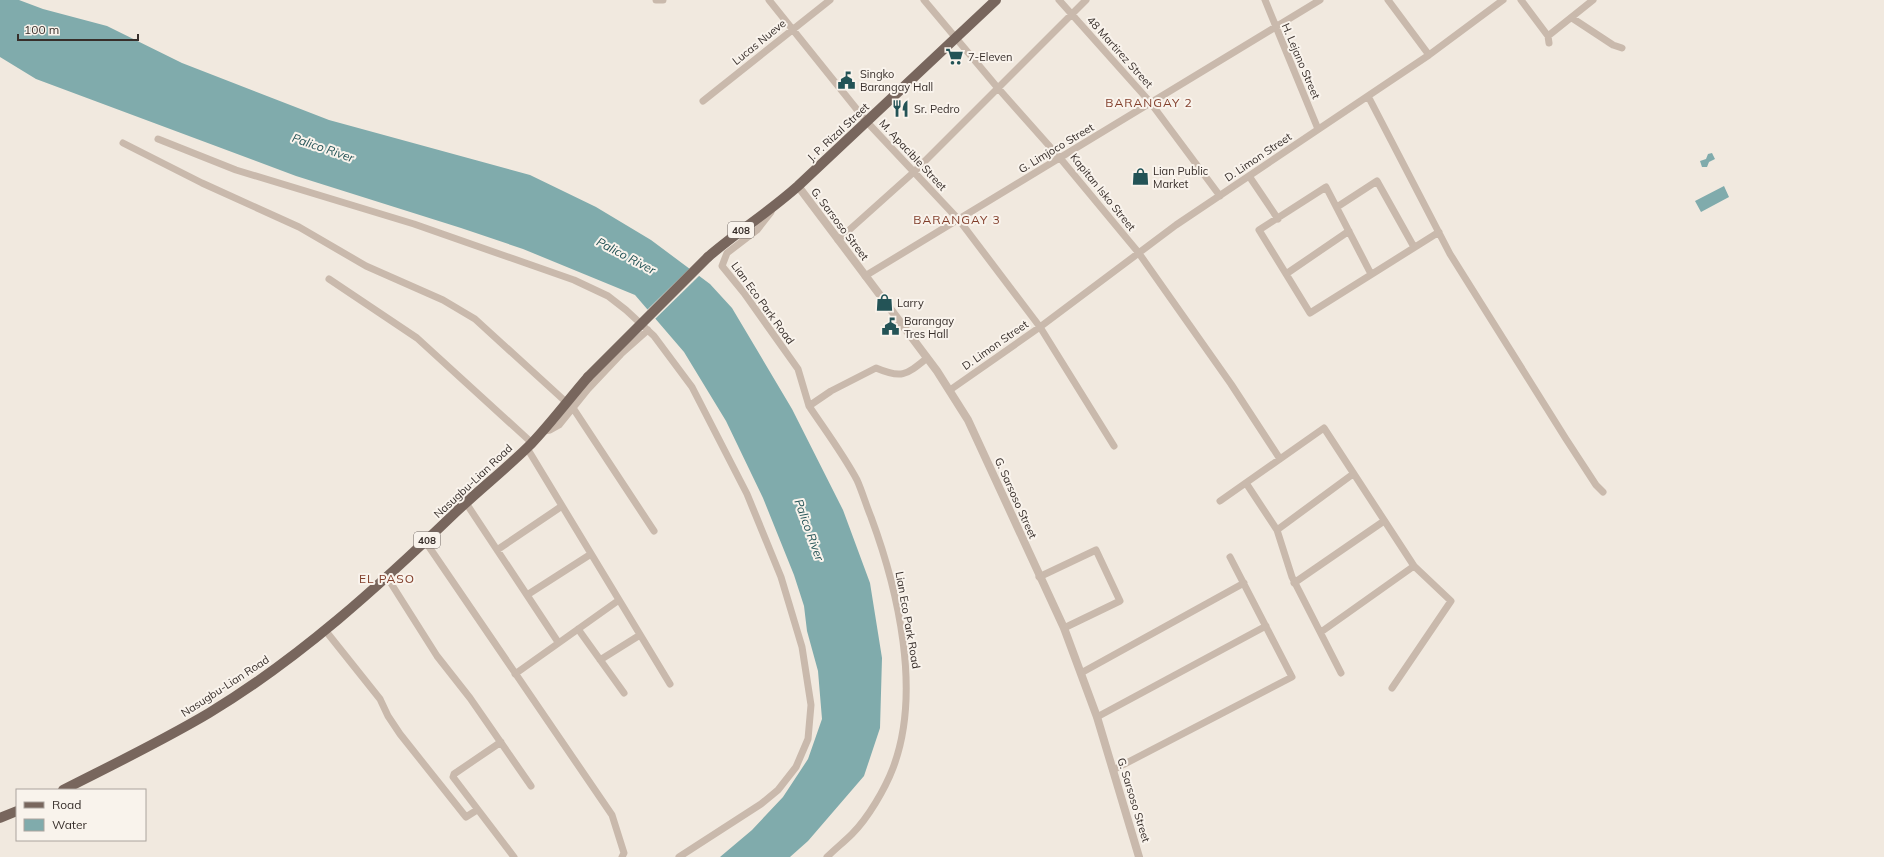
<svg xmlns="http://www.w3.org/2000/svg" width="1884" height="857" font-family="Mulish,sans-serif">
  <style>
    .water { fill: #80abac }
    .pier { fill: #f1e9df }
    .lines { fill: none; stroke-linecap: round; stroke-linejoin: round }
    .minor { stroke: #c9b9ac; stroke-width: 7 }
    .tertiary { stroke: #c9b9ac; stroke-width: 8 }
    .primary { stroke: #78665d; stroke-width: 10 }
    .primary-bridge { stroke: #78665d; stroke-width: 10 }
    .labels { text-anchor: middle; stroke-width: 4; stroke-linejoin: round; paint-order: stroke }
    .shield { fill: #f9f3ec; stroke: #716964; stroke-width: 1 }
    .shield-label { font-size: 10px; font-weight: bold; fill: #372e2a }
    .street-label { font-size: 11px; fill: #372e2a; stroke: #f9f3ec }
    .poi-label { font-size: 11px; fill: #372e2a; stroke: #f9f3ec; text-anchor: start }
    .neighbourhood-label { font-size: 12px; letter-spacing: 1px; fill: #803d29; stroke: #f9f3ec }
    .water-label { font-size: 12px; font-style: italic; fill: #235356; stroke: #f9f3ec }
  </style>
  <rect width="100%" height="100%" fill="#f1e9df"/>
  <!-- water -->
  <path class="water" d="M0 0H19L43 9 107 26 182 63 329 120 530 175 596 207 651 240 710 284 732 308 792 409 843 510 870 583 882 658 880 728 864 776 808 841 790 857H720L752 830 783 797 808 759 822 719 818 671 807 631 804 606 794 575 763 498 726 421 684 352 635 295 523 249 461 228 296 176 36 79 0 57Z
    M1712 153 1715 159 1709 162 1707 167H1702L1700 161 1706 159 1708 154Z
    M1724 186 1729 197 1701 212 1695 201Z"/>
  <!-- pier -->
  <path class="pier" d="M690 268 700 275 654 320 646 311Z"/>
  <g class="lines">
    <!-- minor -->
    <path class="minor" d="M656 0H663
      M769 0 867 122 959 220 1040 327 1114 446
      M924 0 997 87 1060 158 1138 252 1231 384 1280 459
      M1059 0 1150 102 1220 196
      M1265 0 1318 129
      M1388 0 1429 55
      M1521 0 1548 36 1549 43
      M1572 18 1613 45 1622 48
      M1548 36 1593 0
      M1368 96 1450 254 1566 439 1596 485 1603 492
      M703 101 830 0
      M158 139 236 170 414 224 574 280 608 296 626 310 654 336 692 387 747 494 781 577 802 647 811 705 808 739 796 767 778 790 761 804 679 857
      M123 143 202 183 299 227 366 266 443 300 475 319 566 402
      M1249 176 1278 219
      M1337 207 1377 181 1414 247
      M771 212 757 230 727 253 722 266 744 293 798 369 809 406
      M838 240 915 171 1086 0
      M1286 274 1349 231
      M1371 274 1326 187 1259 230 1310 313 1439 232
      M865 276 1320 0
      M329 279 417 338 532 443
      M950 390 1040 327 1176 225 1429 55 1503 0
      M573 408 654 531
      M544 431 550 430 559 425 588 389 621 354 648 330
      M527 448 670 684
      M1246 483 1277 530 1292 577 1341 673
      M1220 501 1324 428 1414 566 1451 601 1392 688
      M466 503 558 642
      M1277 530 1353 474
      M425 541 612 815 624 853 622 857
      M497 550 562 506
      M387 577 437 656 470 698 531 786
      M1039 577 1096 550 1120 601 1064 628
      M1294 583 1384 521
      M527 595 591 554
      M578 629 624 693
      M325 630 380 699 388 716 400 734 466 817 477 810
      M1321 632 1414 566
      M600 660 640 635
      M1081 673 1244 583
      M515 674 619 600
      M1097 717 1266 626
      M501 742 454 774 453 777 514 857
      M1113 770 1292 677 1230 557
      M827 857C835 849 844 842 852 834 868 818 885 789 893 768 922 692 898 590 871 517 866 505 862 491 857 480 843 454 825 430 809 406L831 391 876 368C902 379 906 375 927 358"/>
    <!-- tertiary -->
    <path class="tertiary" d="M798 186 937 371 968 420 1064 628 1097 717 1139 857"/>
    <!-- primary -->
    <path class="primary" d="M708 257C737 232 769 212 798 186L996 0
      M63 790C112 765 162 741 209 713 300 658 379 586 456 512 480 489 507 468 531 444 551 423 569 399 588 377
      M0 818 17 811"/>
    <!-- primary-bridge -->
    <path class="primary-bridge" d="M588 377 708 257"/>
  </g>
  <!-- icons -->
  <defs>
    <symbol id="supermarket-bare" viewBox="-9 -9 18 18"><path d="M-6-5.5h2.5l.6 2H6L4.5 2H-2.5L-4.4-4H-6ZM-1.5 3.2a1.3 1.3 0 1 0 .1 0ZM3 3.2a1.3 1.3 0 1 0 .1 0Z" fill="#235356" stroke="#f9f3ec" stroke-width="2.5" paint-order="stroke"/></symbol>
    <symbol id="civic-bare" viewBox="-9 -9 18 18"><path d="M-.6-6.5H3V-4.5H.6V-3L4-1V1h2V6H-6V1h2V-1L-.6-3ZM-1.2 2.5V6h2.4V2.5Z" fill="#235356" stroke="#f9f3ec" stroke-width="2.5" paint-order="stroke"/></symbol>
    <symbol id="restaurant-bare" viewBox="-9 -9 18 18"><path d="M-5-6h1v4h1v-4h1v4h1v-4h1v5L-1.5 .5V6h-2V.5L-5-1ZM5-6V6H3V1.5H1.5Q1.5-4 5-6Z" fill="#235356" stroke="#f9f3ec" stroke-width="2.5" paint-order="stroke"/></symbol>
    <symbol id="shop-bare" viewBox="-9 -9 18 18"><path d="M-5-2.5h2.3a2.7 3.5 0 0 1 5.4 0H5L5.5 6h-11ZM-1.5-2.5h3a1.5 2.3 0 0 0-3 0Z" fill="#235356" stroke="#f9f3ec" stroke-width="2.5" paint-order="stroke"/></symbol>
  </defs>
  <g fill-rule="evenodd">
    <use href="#supermarket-bare" x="942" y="44" width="25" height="25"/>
    <use href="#civic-bare" x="834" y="68" width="25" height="25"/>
    <use href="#restaurant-bare" x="888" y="96" width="25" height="25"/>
    <use href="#shop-bare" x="1128" y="164" width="25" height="25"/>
    <use href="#shop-bare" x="872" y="290" width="25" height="25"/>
    <use href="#civic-bare" x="878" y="314" width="25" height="25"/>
  </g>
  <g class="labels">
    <!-- shield labels -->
    <g class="shield">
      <rect x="728" y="222" width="26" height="16" rx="3"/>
      <rect x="414" y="532" width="26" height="16" rx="3"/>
    </g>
    <g class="shield-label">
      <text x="741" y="234">408</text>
      <text x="427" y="544">408</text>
    </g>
    <!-- street labels -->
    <g class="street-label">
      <text transform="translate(759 42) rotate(-39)" y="4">Lucas Nueve</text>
      <text transform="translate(1120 52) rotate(48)" y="4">48 Martirez Street</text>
      <text transform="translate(1301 61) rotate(67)" y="4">H. Lejano Street</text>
      <text transform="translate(838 132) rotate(-43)" y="4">J. P. Rizal Street</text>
      <text transform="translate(1056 148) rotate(-31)" y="4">G. Limjoco Street</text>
      <text transform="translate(913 155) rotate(47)" y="4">M. Apacible Street</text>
      <text transform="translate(1258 157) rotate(-34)" y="4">D. Limon Street</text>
      <text transform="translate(1103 192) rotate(51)" y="4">Kapitan Isko Street</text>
      <text transform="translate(840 224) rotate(53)" y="4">G. Sarsoso Street</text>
      <text transform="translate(763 303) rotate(54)" y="4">Lian Eco Park Road</text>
      <text transform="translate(995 345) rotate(-35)" y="4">D. Limon Street</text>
      <text transform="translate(473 481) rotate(-43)" y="4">Nasugbu-Lian Road</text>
      <text transform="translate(1016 498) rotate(66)" y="4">G. Sarsoso Street</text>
      <text transform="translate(908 620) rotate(80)" y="4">Lian Eco Park Road</text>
      <text transform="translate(225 686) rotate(-33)" y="4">Nasugbu-Lian Road</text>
      <text transform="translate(1134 800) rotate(73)" y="4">G. Sarsoso Street</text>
    </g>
    <!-- poi labels -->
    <g class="poi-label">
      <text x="968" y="61">7-Eleven</text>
      <text x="860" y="78">Singko<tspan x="860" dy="13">Barangay Hall</tspan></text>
      <text x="914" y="113">Sr. Pedro</text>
      <text x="1153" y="175">Lian Public<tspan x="1153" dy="13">Market</tspan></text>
      <text x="897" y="307">Larry</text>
      <text x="904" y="325">Barangay<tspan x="904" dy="13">Tres Hall</tspan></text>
    </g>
    <!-- neighbourhood labels -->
    <g class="neighbourhood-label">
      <text x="1149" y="107">BARANGAY 2</text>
      <text x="957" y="224">BARANGAY 3</text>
      <text x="387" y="583">EL PASO</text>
    </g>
    <!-- water labels -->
    <g class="water-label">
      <text transform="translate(323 148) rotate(19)" y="4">Palico River</text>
      <text transform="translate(626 256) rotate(28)" y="4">Palico River</text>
      <text transform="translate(809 530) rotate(70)" y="4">Palico River</text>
    </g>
  </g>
  <!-- legend -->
  <rect x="16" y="789" width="130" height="52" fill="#f9f3ec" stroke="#aba49e"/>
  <rect x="24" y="802" width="20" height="6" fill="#78665d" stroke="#aba49e"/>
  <text x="52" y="809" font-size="12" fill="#372e2a">Road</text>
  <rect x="24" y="819" width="20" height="12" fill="#80abac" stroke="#aba49e"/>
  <text x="52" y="829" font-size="12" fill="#372e2a">Water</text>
  <!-- scale -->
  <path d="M18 34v6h120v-6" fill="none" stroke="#372e2a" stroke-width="2"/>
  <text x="24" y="34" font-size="12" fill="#372e2a" stroke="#f9f3ec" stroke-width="3" paint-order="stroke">100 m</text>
</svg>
